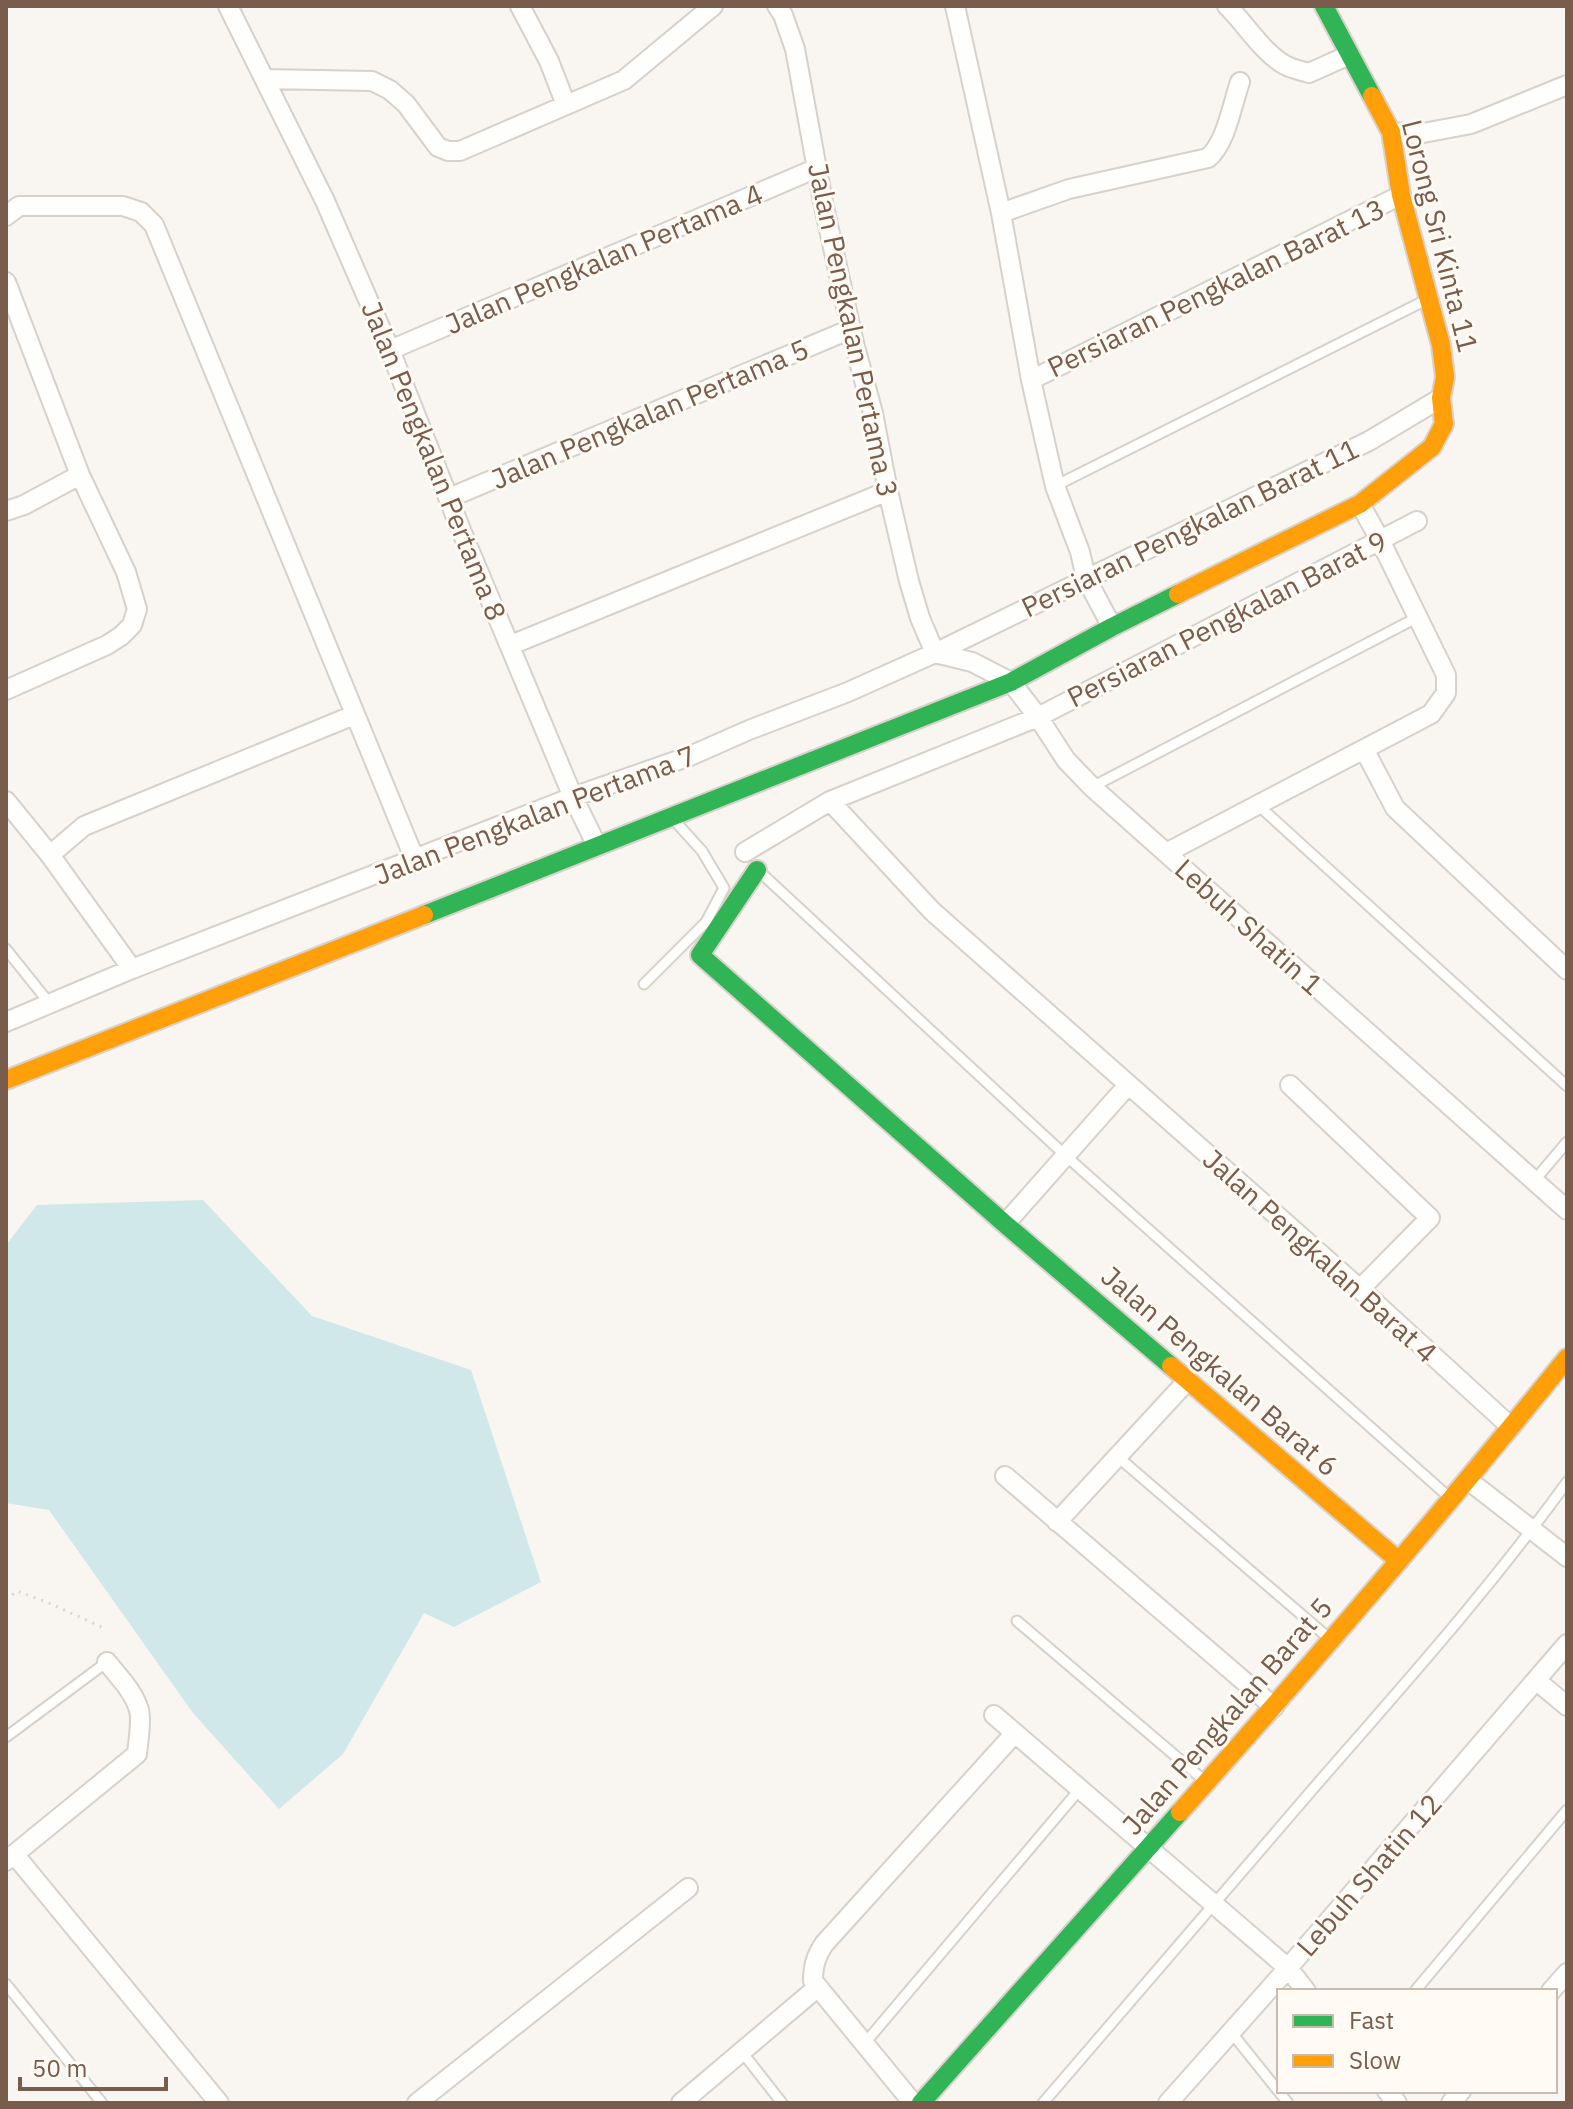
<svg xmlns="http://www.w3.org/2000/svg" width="1573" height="2109" font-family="'IBM Plex Sans',sans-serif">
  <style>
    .water { fill: #d0e8ea }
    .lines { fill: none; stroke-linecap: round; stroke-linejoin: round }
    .lane-casing { stroke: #d7d1cb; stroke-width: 13 }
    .street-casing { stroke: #d7d1cb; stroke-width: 22 }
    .fast-casing { stroke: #d9d2cb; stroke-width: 22 }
    .slow-casing { stroke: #d9d2cb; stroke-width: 22 }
    .path { stroke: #dcd5d0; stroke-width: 3; stroke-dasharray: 2 6; stroke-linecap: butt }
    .lane { stroke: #fefefd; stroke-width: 9 }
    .street { stroke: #fefefd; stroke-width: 18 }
    .fast { stroke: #30b455; stroke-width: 18 }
    .slow { stroke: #ff9f0a; stroke-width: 18 }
    .labels { text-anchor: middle; stroke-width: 6; stroke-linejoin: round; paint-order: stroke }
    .street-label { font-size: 28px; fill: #7a5c4d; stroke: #fffaf3 }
  </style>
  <rect width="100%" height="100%" fill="#f9f5f0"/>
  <!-- water -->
  <path class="water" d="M203 1200 312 1316 471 1370 541 1582 454 1627 424 1613 343 1754 279 1809 193 1713 49 1510 6 1503V1245L37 1205Z"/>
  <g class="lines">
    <defs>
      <path id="lane" d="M1055 486 1426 300
        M1092 787 1418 617
        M1258 805 1567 1086
        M759 871 1066 1156 1450 1498
        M6 949 50 1004
        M644 984 706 922 724 888 702 851 673 819
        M1534 1181 1567 1142
        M1118 1457 1331 1640
        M1017 1621 1206 1782
        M6 1737 107 1662
        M6 1984 102 2103
        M1415 1991 1567 1810
        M1231 2032 1288 2103
        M865 2043 1080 1789
        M742 2052 782 2103
        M1043 2103C1132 1998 1222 1894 1312 1790 1399 1690 1489 1590 1567 1482"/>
      <path id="street" d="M228 6 325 201 390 350 461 530 573 797 597 846
        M520 6 549 61 566 105
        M777 6 783 15 795 49 823 202 854 343 873 413 888 491 909 581 920 618 935 653
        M955 6 1001 213 1031 380 1055 486 1080 552 1086 578 1112 627
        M1227 6C1246 24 1262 52 1285 65 1292 69 1302 71 1309 73L1349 55
        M265 79 372 81 390 90 406 104 438 147 448 151H460L624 80 713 6
        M1391 132 1418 134 1471 124 1567 85
        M1001 213 1069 189 1208 158C1226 143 1232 105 1240 82
        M6 216 19 206H123L141 212 154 225 415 860
        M6 282 80 475 126 572 137 609 132 625 121 636 107 645 6 690
        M390 350 817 168
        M1031 380 1401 195
        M449 498 851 329
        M6 511 24 505 80 475
        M511 645 888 491
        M935 653 972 662 1011 682 1038 717 1066 760 1092 787 1567 1210
        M1364 749 1395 808 1567 970
        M6 801 50 855 132 969
        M830 801 932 911 1360 1289 1511 1427
        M745 852 830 801 1038 717 1417 521
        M1166 853 1431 714 1446 693V675L1380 540 1360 504
        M50 855 84 826 354 715
        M6 1022 132 969 573 797 690 756 749 730 848 692 935 653 1369 441 1441 398
        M1290 1085 1430 1218 1360 1289
        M1005 1224 1128 1085
        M1005 1476 1274 1707
        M1468 1480 1567 1557
        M1057 1522 1188 1380
        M1537 1681 1567 1706
        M994 1715 1288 1968 1306 1991
        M14 1854 219 2103
        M6 1861 137 1754C138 1741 142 1723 139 1710 134 1692 118 1676 107 1662
        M1551 1991 1567 1973
        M1387 2091 1397 2103
        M417 2103 688 1888
        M681 2103 818 1987
        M913 2103 813 1981C813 1966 816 1956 824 1944L1015 1733
        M1168 2103 1288 1968 1567 1644
        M1451 2103 1461 2091"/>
      <path id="fast" d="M1324 6 1372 96
        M757 870 700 955 1005 1224 1171 1366
        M424 915 1011 682 1112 627 1178 594
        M921 2103 1180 1812"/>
      <path id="slow" d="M1178 594 1360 504 1432 447 1444 424 1441 398 1445 377 1441 345 1401 195 1391 132 1372 96
        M6 1080 424 915
        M1171 1366 1399 1561
        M1180 1812C1312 1664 1442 1513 1567 1358"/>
    </defs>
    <!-- lane casing -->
    <use href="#lane" class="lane-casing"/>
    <!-- street casing -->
    <use href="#street" class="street-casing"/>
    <!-- fast casing -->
    <use href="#fast" class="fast-casing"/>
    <!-- slow casing -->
    <use href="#slow" class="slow-casing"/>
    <!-- path -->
    <path class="path" d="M6 1600 17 1591 49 1603 106 1629"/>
    <!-- lane -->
    <use href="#lane" class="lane"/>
    <!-- street -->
    <use href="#street" class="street"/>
    <!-- fast -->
    <use href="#fast" class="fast"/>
    <!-- slow -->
    <use href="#slow" class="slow"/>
  </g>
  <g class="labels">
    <!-- street labels -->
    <g class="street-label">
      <text transform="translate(1440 236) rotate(76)" y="10">Lorong Sri Kinta 11</text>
      <text transform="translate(604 259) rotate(-23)" y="10">Jalan Pengkalan Pertama 4</text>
      <text transform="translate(1216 288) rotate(-26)" y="10">Persiaran Pengkalan Barat 13</text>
      <text transform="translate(853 330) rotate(78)" y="10">Jalan Pengkalan Pertama 3</text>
      <text transform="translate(650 414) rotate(-23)" y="10">Jalan Pengkalan Pertama 5</text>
      <text transform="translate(434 461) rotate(68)" y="10">Jalan Pengkalan Pertama 8</text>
      <text transform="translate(1190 528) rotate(-26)" y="10">Persiaran Pengkalan Barat 11</text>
      <text transform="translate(1227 619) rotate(-27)" y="10">Persiaran Pengkalan Barat 9</text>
      <text transform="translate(535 815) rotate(-21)" y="10">Jalan Pengkalan Pertama 7</text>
      <text transform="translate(1249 927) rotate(42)" y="10">Lebuh Shatin 1</text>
      <text transform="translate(1320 1256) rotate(42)" y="10">Jalan Pengkalan Barat 4</text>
      <text transform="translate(1220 1371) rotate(41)" y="10">Jalan Pengkalan Barat 6</text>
      <text transform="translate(1227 1716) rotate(-49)" y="10">Jalan Pengkalan Barat 5</text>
      <text transform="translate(1369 1875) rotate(-49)" y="10">Lebuh Shatin 12</text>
    </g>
  </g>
  <!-- border -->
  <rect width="1573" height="2109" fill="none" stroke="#7a5c4d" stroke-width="16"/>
  <!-- legend -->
  <rect x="1277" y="1989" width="280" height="104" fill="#fffaf3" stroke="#cabbb1" stroke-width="2"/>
  <rect x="1293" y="2015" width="40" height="12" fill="#30b455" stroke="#cabbb1" stroke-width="2"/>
  <text x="1349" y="2029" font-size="24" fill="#7a5c4d">Fast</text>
  <rect x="1293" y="2055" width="40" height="12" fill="#ff9f0a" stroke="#cabbb1" stroke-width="2"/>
  <text x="1349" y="2069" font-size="24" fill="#7a5c4d">Slow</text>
  <!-- scale -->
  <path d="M20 2077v12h146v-12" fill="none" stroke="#7a5c4d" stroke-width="4"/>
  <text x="32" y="2077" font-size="24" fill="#7a5c4d" stroke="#fffaf3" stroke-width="6" paint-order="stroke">50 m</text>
</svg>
